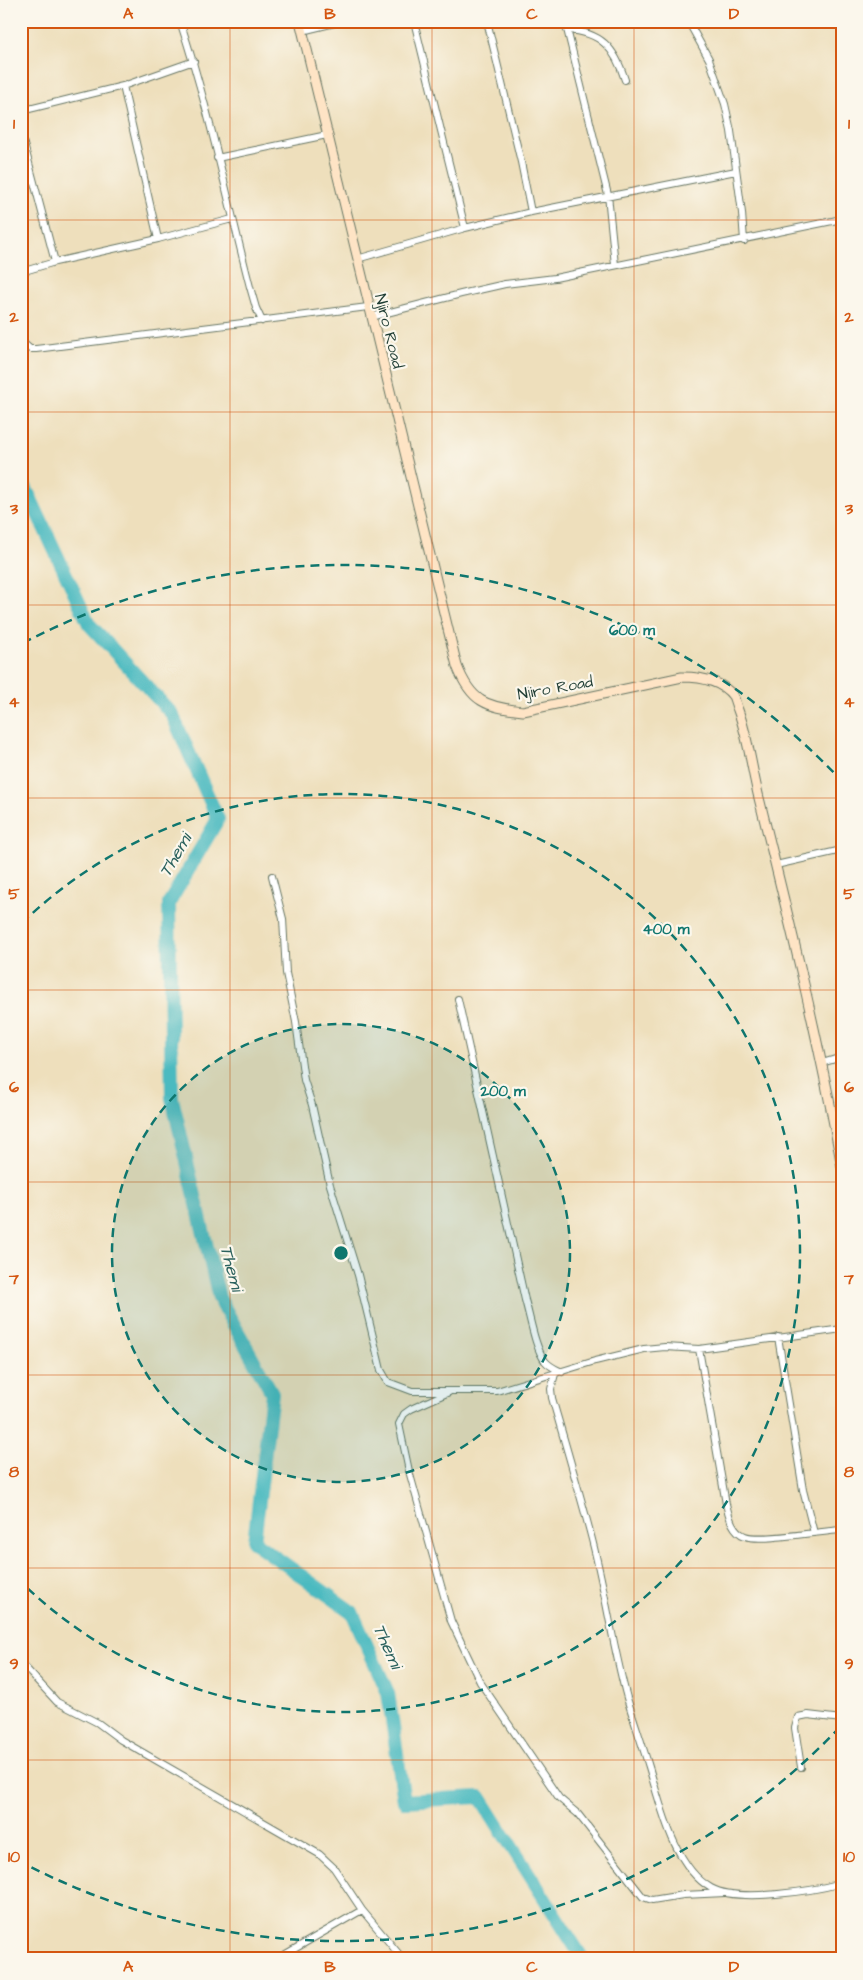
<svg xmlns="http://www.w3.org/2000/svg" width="863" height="1980" font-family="'Architects Daughter',sans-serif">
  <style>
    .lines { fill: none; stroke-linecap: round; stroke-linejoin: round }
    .river { stroke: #4bbac0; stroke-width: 14 }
    .street-casing { stroke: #677664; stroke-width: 8 }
    .secondary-casing { stroke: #677664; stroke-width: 11 }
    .street { stroke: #fff; stroke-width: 6 }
    .secondary { stroke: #fee4c5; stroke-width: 9 }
    .grid { fill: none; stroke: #d45610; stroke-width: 1; stroke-opacity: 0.55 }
    .ring { fill: none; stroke: #0f766e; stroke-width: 2.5; stroke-dasharray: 9 6 }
    .labels { text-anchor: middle; stroke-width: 4.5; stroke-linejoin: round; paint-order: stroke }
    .street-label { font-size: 16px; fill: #1f3d34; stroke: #fbf7ec }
    .water-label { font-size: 18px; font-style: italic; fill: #2c625e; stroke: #fbf7ec }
    .centre { fill: #0f766e; stroke: #fbf7ec; stroke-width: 2.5 }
    .ring-label { font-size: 15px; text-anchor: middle; font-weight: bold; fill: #0f766e; stroke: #fbf7ec; stroke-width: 4.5; stroke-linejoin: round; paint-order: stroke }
    .neatline { fill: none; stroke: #d45610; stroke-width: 2 }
    .grid-label { font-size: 16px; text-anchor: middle; font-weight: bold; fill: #d45610 }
  </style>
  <rect width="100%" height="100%" fill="#fbf7ec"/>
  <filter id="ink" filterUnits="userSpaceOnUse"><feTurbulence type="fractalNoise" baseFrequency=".02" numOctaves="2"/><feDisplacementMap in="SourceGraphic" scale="10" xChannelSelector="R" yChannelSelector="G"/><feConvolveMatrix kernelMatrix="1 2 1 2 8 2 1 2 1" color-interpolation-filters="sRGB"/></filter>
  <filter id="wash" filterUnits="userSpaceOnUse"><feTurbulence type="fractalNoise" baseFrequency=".0096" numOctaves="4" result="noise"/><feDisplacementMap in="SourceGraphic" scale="20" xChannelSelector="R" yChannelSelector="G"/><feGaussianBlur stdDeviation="1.12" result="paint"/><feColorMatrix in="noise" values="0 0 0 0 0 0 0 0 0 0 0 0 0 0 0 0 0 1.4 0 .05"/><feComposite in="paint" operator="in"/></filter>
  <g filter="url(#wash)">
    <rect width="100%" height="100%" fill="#eedfbc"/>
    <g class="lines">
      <!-- river -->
      <path class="river" d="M21 478 89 624 172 714 218 819 169 903 172 1098 219 1298 272 1393 254 1542 352 1612 388 1693 404 1801 480 1797 583 1959"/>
    </g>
  </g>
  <g filter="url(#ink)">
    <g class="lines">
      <defs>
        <path id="street" d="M180 21C209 108 227 198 250 287L256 308 262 321
          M414 21 465 228
          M487 21 521 162 531 212
          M565 21 608 195 615 265
          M688 21 709 59 725 104 731 131 742 213 744 241
          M567 30C601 32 615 48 625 80
          M302 31 343 21
          M123 86 158 239
          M21 111 123 86 194 61
          M21 133 55 262
          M217 158 327 135
          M357 259 465 228 531 212 736 171
          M21 272 55 262 158 239 232 219
          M371 317 461 294 505 284 555 278 842 219
          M21 341 30 349H36L368 307
          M776 865 842 850
          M272 876 283 919 286 973 296 1022 304 1080 312 1105 330 1185 358 1275 381 1370 388 1382 412 1391H497L595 1361 644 1349 665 1347 699 1349 842 1329
          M458 999 525 1300C530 1317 535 1348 545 1361 550 1367 556 1369 562 1372
          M822 1063 842 1057
          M778 1337 803 1490 814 1533
          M699 1349 726 1504C729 1516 732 1531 745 1536 760 1542 822 1531 842 1530
          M555 1374 551 1389 552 1398C565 1443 578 1487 590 1532 605 1587 612 1644 627 1698 634 1721 642 1744 649 1767 661 1806 674 1867 711 1888 738 1903 813 1891 842 1883
          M449 1392 411 1409 404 1414 399 1424 409 1471 451 1621 480 1682 559 1798 578 1814 643 1897 652 1900 683 1895 725 1893
          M21 1663 57 1702 98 1723 121 1740 319 1854 334 1868 362 1910 403 1959
          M801 1767 795 1728 798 1717 808 1715 842 1719
          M277 1959 362 1910"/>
        <path id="secondary" d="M300 21 457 666C471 702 486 707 523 711L682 677C700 677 721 680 733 696 735 700 736 706 738 710 749 740 752 772 760 802 790 923 820 1045 842 1167"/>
      </defs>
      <!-- street casing -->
      <use href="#street" class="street-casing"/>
      <!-- secondary casing -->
      <use href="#secondary" class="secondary-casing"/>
      <!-- street -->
      <use href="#street" class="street"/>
      <!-- secondary -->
      <use href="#secondary" class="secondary"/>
    </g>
  </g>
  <!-- grid -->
  <path class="grid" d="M230 21V1959M432 21V1959M634 21V1959M21 220H842M21 412H842M21 605H842M21 798H842M21 990H842M21 1182H842M21 1375H842M21 1568H842M21 1760H842"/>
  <!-- distance rings -->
  <circle cx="341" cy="1253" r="229" fill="#0f766e" fill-opacity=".12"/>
  <g class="ring">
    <circle cx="341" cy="1253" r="229"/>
    <path d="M22 923A459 459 0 1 1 22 1583"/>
    <path d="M840 1727A688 688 0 0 1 23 1863M23 643A688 688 0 0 1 840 779"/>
  </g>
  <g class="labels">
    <!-- street labels -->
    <g class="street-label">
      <text transform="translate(390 331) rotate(76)" y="6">Njiro Road</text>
      <text transform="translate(555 687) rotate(-10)" y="6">Njiro Road</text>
    </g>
    <!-- water labels -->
    <g class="water-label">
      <text transform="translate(175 855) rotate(-60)" y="6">Themi</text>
      <text transform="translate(232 1268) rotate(75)" y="6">Themi</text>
      <text transform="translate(388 1646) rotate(66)" y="6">Themi</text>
    </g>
  </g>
  <circle cx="341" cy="1253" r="8" class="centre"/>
  <g class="ring-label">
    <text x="632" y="635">600 m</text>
    <text x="666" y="934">400 m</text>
    <text x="503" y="1096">200 m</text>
  </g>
  <!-- margin -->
  <rect width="863" height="1980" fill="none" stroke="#fbf7ec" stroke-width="55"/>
  <rect x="28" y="28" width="808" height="1924" class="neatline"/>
  <g class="grid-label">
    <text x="128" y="19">A</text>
    <text x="330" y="19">B</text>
    <text x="532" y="19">C</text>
    <text x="734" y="19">D</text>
    <text x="14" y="129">1</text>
    <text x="849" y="129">1</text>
    <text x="14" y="322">2</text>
    <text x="849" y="322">2</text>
    <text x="14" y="514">3</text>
    <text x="849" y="514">3</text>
    <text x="14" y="707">4</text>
    <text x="849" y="707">4</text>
    <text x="14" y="899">5</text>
    <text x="849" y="899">5</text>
    <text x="14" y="1092">6</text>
    <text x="849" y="1092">6</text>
    <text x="14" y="1284">7</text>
    <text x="849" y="1284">7</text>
    <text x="14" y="1477">8</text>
    <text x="849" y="1477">8</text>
    <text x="14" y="1669">9</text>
    <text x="849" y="1669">9</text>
    <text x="14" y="1862">10</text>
    <text x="849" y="1862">10</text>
    <text x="128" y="1972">A</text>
    <text x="330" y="1972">B</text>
    <text x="532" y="1972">C</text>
    <text x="734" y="1972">D</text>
  </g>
</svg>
